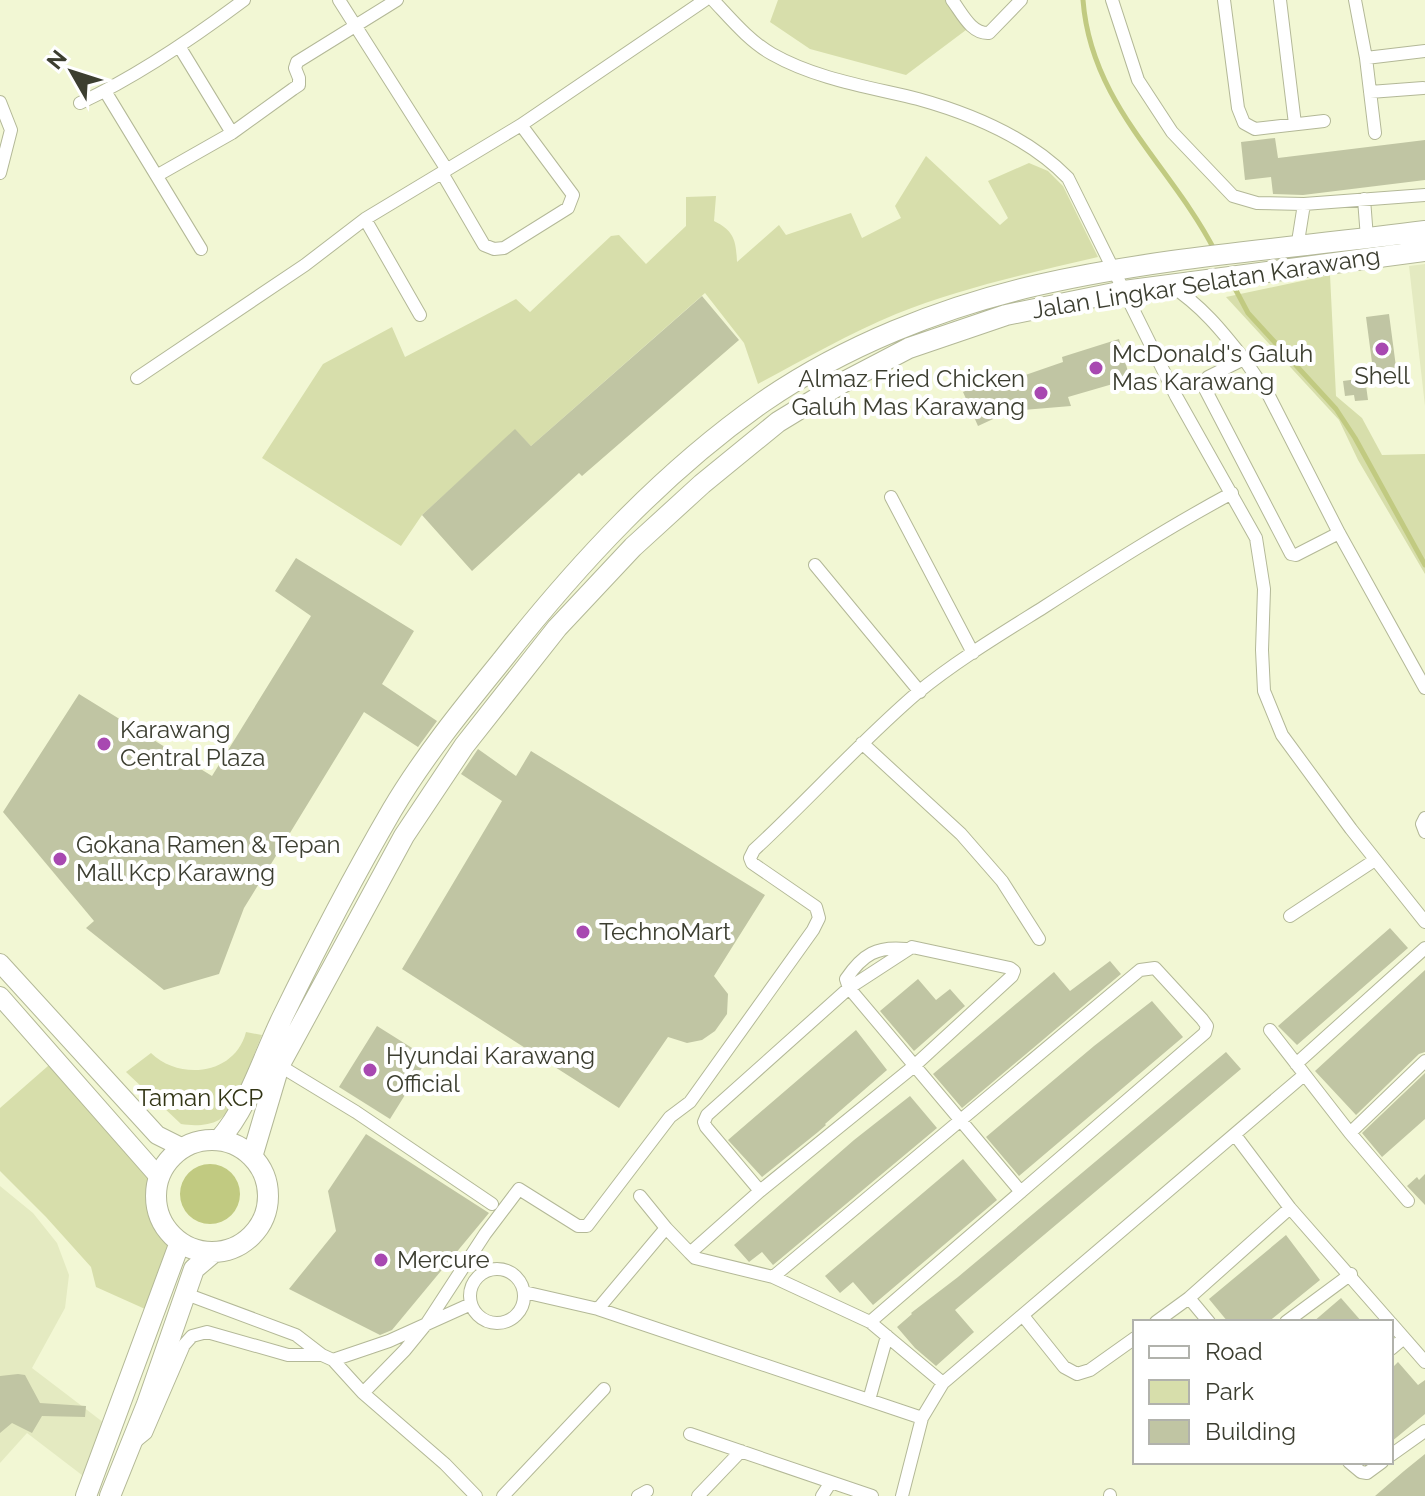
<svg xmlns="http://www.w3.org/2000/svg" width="1425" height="1496" font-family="Raleway,sans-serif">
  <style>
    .built { fill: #e4eac1 }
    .green { fill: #d7deab }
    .water { fill: #c1ca81 }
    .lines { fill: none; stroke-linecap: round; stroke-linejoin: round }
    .stream { stroke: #c1ca81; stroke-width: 5 }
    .building { fill: #c0c5a3 }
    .minor-casing { stroke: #b3b897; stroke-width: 14 }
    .secondary-casing { stroke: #b3b897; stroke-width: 20 }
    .primary-casing { stroke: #b3b897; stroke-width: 22 }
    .minor { stroke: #fff; stroke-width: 12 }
    .secondary { stroke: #fff; stroke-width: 18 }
    .primary { stroke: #fff; stroke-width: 20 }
    .poi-dot { fill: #a848b1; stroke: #fff; stroke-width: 3 }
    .labels { text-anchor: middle; stroke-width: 8; stroke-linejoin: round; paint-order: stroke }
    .street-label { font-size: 24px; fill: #3c3e30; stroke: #fff }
    .poi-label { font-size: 24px; fill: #3c3e30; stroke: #fff; text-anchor: start }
    .park-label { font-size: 24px; fill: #323515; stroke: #fff }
  </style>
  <rect width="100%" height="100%" fill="#f2f7d4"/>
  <!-- built -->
  <path class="built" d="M1425 264V406L1409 266Z
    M0 1186 33 1213 57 1243 69 1275 65 1308 32 1368 112 1429 91 1482 27 1433 0 1463Z"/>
  <!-- green -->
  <path class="green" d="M778 0H949L970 27 906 75 810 49 770 22Z
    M926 156 1000 225 1008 218 988 181 1029 163 1048 171 1063 186 1098 257C1030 273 961 288 896 314 848 334 803 360 758 384L744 343 705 293 531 446 515 430 422 515 401 546 262 458 323 364 392 327 405 357 516 299 530 312 611 236 619 235 646 264 686 226V197L716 196 714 221C734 231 736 240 737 262L779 225 786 235 851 213 862 238 901 218 895 206Z
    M1330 275 1336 396 1362 418 1382 455 1425 454V574L1358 460 1339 420 1226 297Z
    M246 1032 262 1035C253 1055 236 1109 219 1120 208 1126 193 1126 181 1124L126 1072 151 1053C180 1081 235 1075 246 1032Z
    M56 1059 151 1167C142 1200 151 1230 176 1254L154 1313 96 1287 91 1267 46 1217 0 1171V1108Z"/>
  <!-- water -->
  <path class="water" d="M180 1194a30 30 0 1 1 60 0a30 30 0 1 1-60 0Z"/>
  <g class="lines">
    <!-- stream -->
    <path class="stream" d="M1083 0C1091 105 1171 165 1215 251
      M1231 281 1248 313 1336 409 1355 438 1425 565"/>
  </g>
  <!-- building -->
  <path class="building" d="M1275 138 1278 158 1425 140V180L1303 195 1273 194 1271 177 1245 180 1241 142Z
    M702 296 739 340 582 476 579 473 472 571 422 515 515 429 531 446Z
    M1389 314 1398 382 1375 385 1366 317Z
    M1119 339 1130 379 1068 397 1071 406 1023 410 1021 406 978 426 963 392 999 376 1002 383 1063 362 1062 357Z
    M1365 378 1368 400 1355 401 1354 395 1345 396 1343 381Z
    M296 558 414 631 382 684 437 721 418 747 364 712 244 908 219 974 164 990 86 928 94 921 3 812 79 694 212 776 311 616 275 591Z
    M478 749 516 776 531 751 765 895 714 976 728 994 727 1014 715 1031 702 1040 687 1043 668 1037 619 1108 402 969 502 801 461 774Z
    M1390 928 1408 948 1297 1045 1278 1026Z
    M1110 961 1121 974 962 1108 933 1074 1054 972 1070 991Z
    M1425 970V1052L1419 1054 1356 1115 1315 1071Z
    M918 979 936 1000 950 989 965 1006 914 1051 880 1011Z
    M1152 1001 1183 1037 1019 1176 986 1137 1094 1046Z
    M377 1026 428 1058 390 1119 339 1087Z
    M856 1030 887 1070 825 1124 826 1125 818 1132 762 1177 728 1140Z
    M1226 1052 1241 1069 955 1310 974 1332 936 1366 915 1348 897 1327 912 1314 911 1313 958 1277Z
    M1425 1073V1119L1382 1157 1362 1133Z
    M910 1096 937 1128 773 1265 762 1252 749 1262 734 1245 854 1140Z
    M366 1134 489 1213 392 1330 380 1335 289 1289 336 1231 328 1191Z
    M963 1159 997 1200 873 1305 853 1282 840 1293 825 1276Z
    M1425 1174V1205L1407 1186 1417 1177 1419 1180Z
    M1286 1235 1320 1280 1268 1322H1228L1209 1299Z
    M1341 1298 1362 1322H1313Z
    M1398 1362 1418 1385 1425 1380V1414L1391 1442V1369Z
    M18 1374 25 1375 40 1403 86 1406 85 1417 42 1416 32 1433 12 1423 0 1433V1376Z
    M1425 1454V1496H1375L1404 1471Z"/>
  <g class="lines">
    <defs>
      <path id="minor" d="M339 0 447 170
        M713 0C731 19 749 41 772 54 816 79 869 87 918 99 972 114 1028 137 1068 178L1176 396 1256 538 1264 589 1262 650 1264 691 1282 735 1351 829 1425 922
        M952 0C962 13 971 34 989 33L1021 0
        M1112 0 1138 80 1172 132 1233 196 1257 203 1304 204 1425 195
        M1224 0 1238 108 1244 123 1255 129 1324 121
        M1280 0 1295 124
        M1355 0 1366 58 1375 133
        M179 46 232 133
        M1366 58 1425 51
        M105 91 201 249
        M1370 92 1423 88
        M0 102 11 130 0 173
        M80 103C138 76 192 39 244 0
        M442 173 484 245 494 249 504 248 568 208 573 195 521 125
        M158 175 232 133 293 89 299 85V78L295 68 297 62 397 0
        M1364 199 1367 238
        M365 219 420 315
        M1297 248 1304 204
        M1171 286C1201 305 1222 331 1244 359L1208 377 1203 385 1291 554 1296 555 1339 533
        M1244 359 1268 394 1339 533 1425 688
        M137 378 305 265 365 219 521 125 705 0
        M891 497 973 653
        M815 565 920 692
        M862 743 961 834 1002 881 1039 939
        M1425 818 1422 824 1425 832
        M1290 916 1375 860
        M906 949C877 946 863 954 846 979L849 988 1021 1192
        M1270 1030 1350 1133 1408 1201
        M277 1064 356 1112 492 1204
        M1296 1064 1425 948
        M1350 1133 1425 1061
        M1235 1135 1290 1208 1390 1322
        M760 1191 706 1127 704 1122 707 1115 849 988 912 947 1010 968 1014 971 1012 976 913 1067 760 1191 690 1253 695 1258 773 1277 870 1322 943 1383
        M640 1196 666 1228
        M470 1296a27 27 0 1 1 54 0a27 27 0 1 1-54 0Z
        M773 1277 1140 970 1155 968 1202 1019 1207 1026 1205 1033 870 1322
        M524 1292 598 1309 922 1418 943 1383 1304 1075
        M186 1294 296 1335 322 1355 333 1360 363 1393 445 1464 476 1496
        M1189 1298 1209 1322
        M598 1309 666 1228 690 1253
        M1024 1317 1064 1367 1077 1374 1090 1370 1135 1338
        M1156 1322 1189 1298 1290 1208
        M1286 1322 1351 1274
        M1391 1323 1425 1362
        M1391 1349 1404 1338
        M333 1360 389 1341 471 1304
        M363 1393 405 1350 427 1323 485 1234 519 1189 578 1226H587L670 1117 690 1102 813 930 819 918 816 907 752 863 750 858 754 850C809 799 860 742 917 693 956 661 1001 634 1044 607 1106 567 1167 528 1232 493
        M869 1400 887 1336
        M690 1434 872 1496
        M135 1442 146 1433 184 1345 192 1336 207 1332 288 1355H322
        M1391 1455 1425 1431
        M1349 1462 1361 1472 1367 1473 1382 1462
        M1110 1495V1496
        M503 1496 604 1389
        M638 1496 647 1491
        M698 1496 741 1451
        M822 1496 831 1482
        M902 1496 922 1418"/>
      <path id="secondary" d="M0 963 157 1135 183 1148
        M0 996 159 1177"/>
      <path id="primary" d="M219 1140C249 1106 262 1059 282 1018 316 948 353 877 392 810 424 756 464 707 503 659 578 564 663 472 763 402 844 346 942 307 1038 285 1165 256 1296 248 1425 231
        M156 1196a56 56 0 1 1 112 0a56 56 0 1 1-112 0Z
        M252 1157 279 1066 404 836 464 746 557 628 633 547 702 484 778 422 842 383 909 348 1006 315 1124 291 1425 251
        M86 1496 180 1242
        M110 1496 147 1404 194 1269 214 1252"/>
    </defs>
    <!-- minor casing -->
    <use href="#minor" class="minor-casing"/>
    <!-- secondary casing -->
    <use href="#secondary" class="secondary-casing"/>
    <!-- primary casing -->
    <use href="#primary" class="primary-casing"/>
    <!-- minor -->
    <use href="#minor" class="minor"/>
    <!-- secondary -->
    <use href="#secondary" class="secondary"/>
    <!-- primary -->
    <use href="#primary" class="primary"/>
  </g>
  <!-- markers -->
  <g class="poi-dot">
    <circle cx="1382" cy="349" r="8"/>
    <circle cx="1096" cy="368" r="8"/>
    <circle cx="1041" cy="393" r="8"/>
    <circle cx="104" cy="744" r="8"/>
    <circle cx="60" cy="859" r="8"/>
    <circle cx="583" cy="932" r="8"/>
    <circle cx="370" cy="1070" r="8"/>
    <circle cx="381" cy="1260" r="8"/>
  </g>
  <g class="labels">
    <!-- street labels -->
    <g class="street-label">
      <text transform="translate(1206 283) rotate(-9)" y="8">Jalan Lingkar Selatan Karawang</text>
    </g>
    <!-- poi labels -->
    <g class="poi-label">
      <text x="1112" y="362">McDonald's Galuh<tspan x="1112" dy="28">Mas Karawang</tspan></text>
      <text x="1382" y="384" text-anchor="middle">Shell</text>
      <text x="1025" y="387" text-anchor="end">Almaz Fried Chicken<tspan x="1025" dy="28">Galuh Mas Karawang</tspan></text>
      <text x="120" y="738">Karawang<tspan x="120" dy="28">Central Plaza</tspan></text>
      <text x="76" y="853">Gokana Ramen &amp; Tepan<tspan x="76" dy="28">Mall Kcp Karawng</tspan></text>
      <text x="599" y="940">TechnoMart</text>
      <text x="386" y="1064">Hyundai Karawang<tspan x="386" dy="28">Official</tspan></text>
      <text x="397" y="1268">Mercure</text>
    </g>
    <!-- park labels -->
    <g class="park-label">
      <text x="200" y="1106">Taman KCP</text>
    </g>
  </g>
  <!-- legend -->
  <rect x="1133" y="1320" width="260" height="144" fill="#ffffff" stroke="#b1b2ac" stroke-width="2"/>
  <rect x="1149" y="1346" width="40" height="12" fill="#ffffff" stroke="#b1b2ac" stroke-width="2"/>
  <text x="1205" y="1360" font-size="24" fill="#3c3e30">Road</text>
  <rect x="1149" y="1380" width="40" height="24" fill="#d7deab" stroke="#b1b2ac" stroke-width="2"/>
  <text x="1205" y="1400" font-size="24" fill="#3c3e30">Park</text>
  <rect x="1149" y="1420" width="40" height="24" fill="#c0c5a3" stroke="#b1b2ac" stroke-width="2"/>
  <text x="1205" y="1440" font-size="24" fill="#3c3e30">Building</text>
  <!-- north arrow -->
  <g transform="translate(72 72) rotate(309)" stroke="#ffffff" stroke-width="6" paint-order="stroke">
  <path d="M0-6L14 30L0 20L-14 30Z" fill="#3c3e30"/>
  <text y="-12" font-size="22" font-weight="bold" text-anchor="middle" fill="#3c3e30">N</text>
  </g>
</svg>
